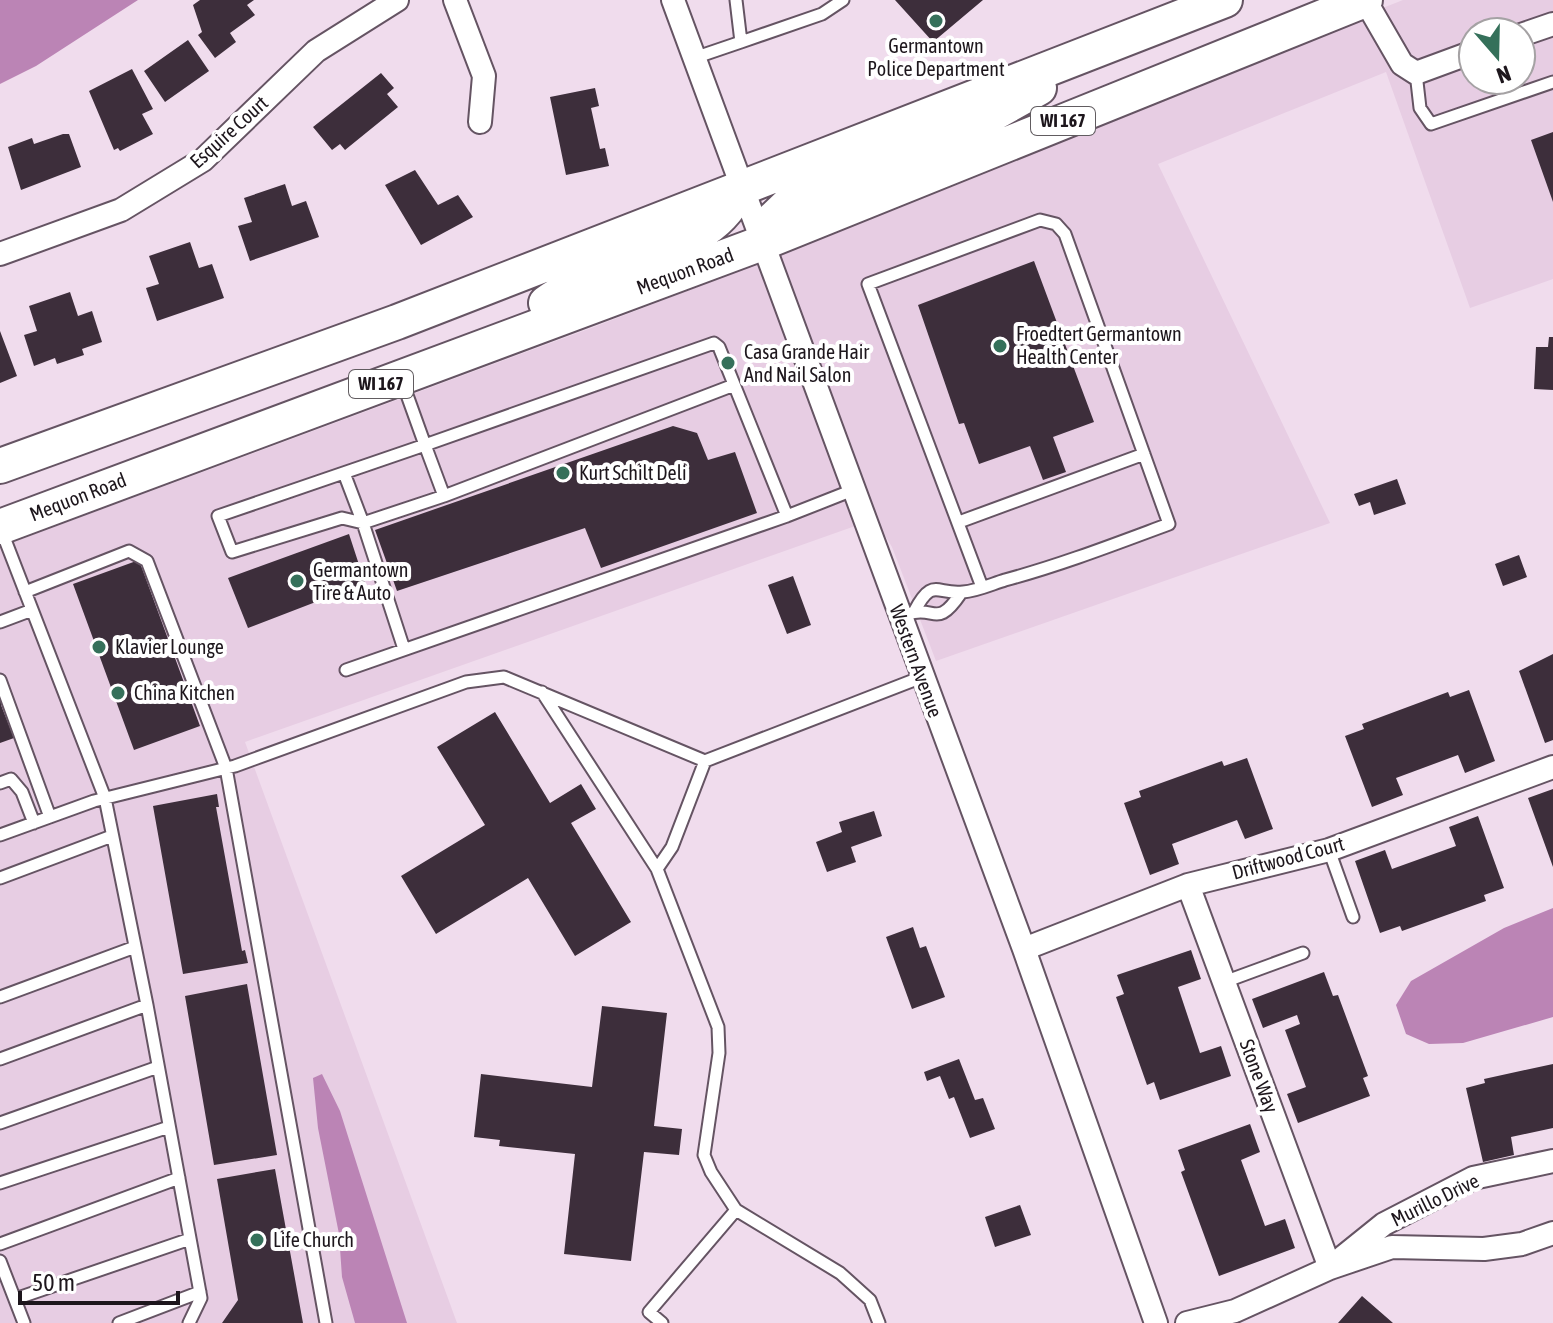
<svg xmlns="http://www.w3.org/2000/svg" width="1553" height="1323" font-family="'Asap Condensed',sans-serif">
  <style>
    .built { fill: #e7cde3; fill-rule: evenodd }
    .water { fill: #bb84b5 }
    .building { fill: #3d2e3b }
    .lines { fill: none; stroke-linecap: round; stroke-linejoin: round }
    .service-casing { stroke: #655463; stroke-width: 15 }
    .minor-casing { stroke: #655463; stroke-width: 26 }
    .primary-casing { stroke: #655463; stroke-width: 38 }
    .service { stroke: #fff; stroke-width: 11 }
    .minor { stroke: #fff; stroke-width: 22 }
    .primary { stroke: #fff; stroke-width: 34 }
    .poi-dot { fill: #35705a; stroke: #fff; stroke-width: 3 }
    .labels { text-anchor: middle; stroke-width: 8; stroke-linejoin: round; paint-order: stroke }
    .shield { fill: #fff; stroke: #615c60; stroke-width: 2 }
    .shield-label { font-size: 18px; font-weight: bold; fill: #1d161c }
    .poi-label { font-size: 20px; fill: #1d161c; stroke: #fff; text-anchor: start }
    .street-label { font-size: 20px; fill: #1d161c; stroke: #fff }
  </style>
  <rect width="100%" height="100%" fill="#f0dced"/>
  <!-- built -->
  <path class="built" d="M1403 0H1553V279L1470 308 1386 72 1158 164 1330 523 936 661 892 547 875 519 245 742 457 1323H0V547L594 327 828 236 982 165ZM1473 32H1521V80H1473Z"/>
  <!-- water -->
  <path class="water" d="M0 0H138L36 66 0 84Z
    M1553 908V1017L1463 1043 1429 1044 1406 1034 1396 1005 1411 981 1504 928Z
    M322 1074 340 1111 407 1323H355L342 1277 339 1234 318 1128 313 1078Z"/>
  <!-- building -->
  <path class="building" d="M200 0H254L247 5 255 15 230 33 236 42 215 58 198 35 202 32 193 5Z
    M895 0H983L933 42Z
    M188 40 209 71 165 102 144 71Z
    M132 69 153 109 142 114 153 134 120 151 118 148 114 150 89 91Z
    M381 73 394 88 387 94 398 107 345 150 340 144 332 150 313 127Z
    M595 88 599 106 591 108 600 149 605 148 609 166 566 175 550 97Z
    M1553 132V202L1531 140Z
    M63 134H69L81 167 21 190 8 147 32 138 34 144Z
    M415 170 438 205 458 195 473 217 421 245 385 185Z
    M285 184 292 206 306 201 319 237 250 261 238 226 252 222 244 198Z
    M190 242 199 268 212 264 224 298 157 321 146 288 159 284 149 256Z
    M1034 261 1094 422 1053 437 1066 472 1043 480 1030 446 979 464 964 423 959 424 918 305Z
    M70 292 78 316 92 311 102 342 82 349 84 355 57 364 55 358 34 366 24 335 37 331 29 306Z
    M0 331 17 376 0 383Z
    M1549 337H1553V390L1534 389 1536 347H1548Z
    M673 426 697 433 708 460 735 452 757 513 601 568 585 528 397 591 375 530Z
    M1397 479 1406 504 1374 515 1370 502 1359 506 1354 494Z
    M349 534 365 583 248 628 228 578Z
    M1519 555 1527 577 1503 586 1495 564Z
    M139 560 200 726 134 750 73 584Z
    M793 576 811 625 787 634 768 585Z
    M1553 654V740L1545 743 1519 671Z
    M0 684 7 702 1 705 14 738 0 743Z
    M1469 690 1495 761 1465 773 1458 755 1396 778 1403 795 1372 807 1345 736 1364 729 1362 724 1448 692 1450 697Z
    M495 712 550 803 581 784 596 809 571 823 631 922 575 956 528 878 436 934 401 876 485 825 437 747Z
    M1247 758 1273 829 1245 839 1237 820 1172 844 1179 864 1150 875 1124 803 1141 797 1139 791 1222 761 1224 766Z
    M1553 789V867L1528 798Z
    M217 794 219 807H216L242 951 245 950 248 963 183 974 153 806Z
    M874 811 882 836 851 847 856 862 827 872 816 842 842 832 839 822Z
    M1478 816 1504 888 1484 895 1486 901 1402 931 1400 926 1380 933 1355 861 1385 850 1392 869 1456 846 1449 827Z
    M913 927 920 948 926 946 945 997 912 1009 886 937Z
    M1191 950 1201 979 1178 987 1200 1053 1221 1046 1231 1076 1160 1100 1154 1082 1147 1085 1116 997 1124 994 1117 975Z
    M1324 972 1333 996 1338 995 1368 1076 1363 1078 1370 1096 1298 1123 1287 1094 1306 1087 1285 1030 1300 1024 1297 1015 1263 1028 1252 999Z
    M247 984 277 1155 214 1165 185 996Z
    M602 1006 667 1013 654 1126 682 1129 679 1155 644 1152 631 1261 564 1254 575 1154 499 1146 500 1140 474 1137 481 1074 592 1087Z
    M959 1059 975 1100 983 1098 995 1129 970 1138 954 1097 949 1099 940 1076 927 1081 924 1072Z
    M1553 1064V1128L1511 1137 1514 1155 1483 1162 1466 1088 1485 1083 1484 1079Z
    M1250 1124 1260 1152 1241 1160 1265 1226 1285 1219 1295 1248 1219 1276 1181 1172 1185 1170 1178 1150Z
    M275 1169 303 1323H222L238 1300 217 1179Z
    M1020 1205 1031 1235 995 1247 985 1217Z
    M1362 1296 1393 1323H1338Z"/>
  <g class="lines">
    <defs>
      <path id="service" d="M736 0 741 42 822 14 843 0
        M694 58 741 42
        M1416 73 1420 108 1431 124 1553 82
        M344 473 363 523 444 496 734 385
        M787 516 853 490
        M959 522 1144 454
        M25 592 129 551 147 561 226 768 326 1323
        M914 612C933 576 936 595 963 592 977 591 992 584 1005 580 1061 565 1115 544 1169 524L1065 234 1056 224 1040 220 868 284 982 587
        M908 614C936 605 936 630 961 593
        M0 622 32 610
        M404 649 363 523 342 518 232 552 218 516 425 445 444 496
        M346 670 787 516 719 347 714 343 425 445 402 381
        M0 680 50 817
        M542 692 657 869
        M705 761 672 847 657 869 718 1027 719 1053 704 1155 711 1172 736 1210 840 1273 870 1300 879 1323
        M0 783 11 779 22 792 34 823
        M0 835 94 801 235 766 466 682 504 677 705 761 922 677
        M1329 850 1353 917
        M0 878 112 836
        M1224 982 1303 953
        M0 997 135 947
        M147 1005 201 1298 189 1323
        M0 1059 147 1005 105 798 2 532
        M0 1123 158 1067
        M0 1183 169 1127
        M0 1244 179 1178
        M0 1261 24 1323
        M15 1299 190 1239
        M119 1323 200 1292
        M662 1323 649 1312 736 1210"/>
      <path id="minor" d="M455 0 484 76 480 122
        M673 0 1024 949 1156 1323
        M1365 0 1402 64 1416 73 1473 52
        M1521 35 1553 24
        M0 254 121 210 203 160 316 51 397 0
        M1188 885 1330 1268
        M1024 949 1188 885 1329 850 1553 767
        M1343 1257 1384 1224 1473 1178 1553 1161
        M1187 1323 1235 1311 1330 1268 1392 1247 1484 1249 1522 1244 1553 1233"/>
      <path id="primary" d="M762 243 770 222 791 202 955 135 1039 88
        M546 303C570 286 603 272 631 261 675 243 721 235 740 186
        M0 466 397 322 1225 0
        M0 527 762 243 1365 0"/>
    </defs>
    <!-- service casing -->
    <use href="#service" class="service-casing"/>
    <!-- minor casing -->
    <use href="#minor" class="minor-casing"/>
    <!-- primary casing -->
    <use href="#primary" class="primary-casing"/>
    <!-- service -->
    <use href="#service" class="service"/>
    <!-- minor -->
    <use href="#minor" class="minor"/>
    <!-- primary -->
    <use href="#primary" class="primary"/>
  </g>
  <!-- markers -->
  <g class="poi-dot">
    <circle cx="936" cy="21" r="8"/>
    <circle cx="1000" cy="346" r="8"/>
    <circle cx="728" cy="363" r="8"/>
    <circle cx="563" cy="473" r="8"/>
    <circle cx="297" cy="581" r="8"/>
    <circle cx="99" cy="647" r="8"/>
    <circle cx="118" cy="693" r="8"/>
    <circle cx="257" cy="1240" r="8"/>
  </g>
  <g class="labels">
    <!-- shield labels -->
    <g class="shield">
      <rect x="1031" y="107" width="64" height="28" rx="6"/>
      <rect x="349" y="370" width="64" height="28" rx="6"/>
    </g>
    <g class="shield-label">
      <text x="1063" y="127">WI 167</text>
      <text x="381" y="390">WI 167</text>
    </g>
    <!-- poi labels -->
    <g class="poi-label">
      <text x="936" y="53" text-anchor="middle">Germantown<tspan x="936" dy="23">Police Department</tspan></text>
      <text x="1016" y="341">Froedtert Germantown<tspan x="1016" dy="23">Health Center</tspan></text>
      <text x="744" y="359">Casa Grande Hair<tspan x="744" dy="23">And Nail Salon</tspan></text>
      <text x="579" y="480">Kurt Schilt Deli</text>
      <text x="313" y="577">Germantown<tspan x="313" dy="23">Tire &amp; Auto</tspan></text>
      <text x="115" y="654">Klavier Lounge</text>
      <text x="134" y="700">China Kitchen</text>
      <text x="273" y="1247">Life Church</text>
    </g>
    <!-- street labels -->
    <g class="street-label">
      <text transform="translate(229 132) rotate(-42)" y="7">Esquire Court</text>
      <text transform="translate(685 271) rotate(-20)" y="7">Mequon Road</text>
      <text transform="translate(78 497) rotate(-21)" y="7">Mequon Road</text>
      <text transform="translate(916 661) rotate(70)" y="7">Western Avenue</text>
      <text transform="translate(1288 858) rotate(-15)" y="7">Driftwood Court</text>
      <text transform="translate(1259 1076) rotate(70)" y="7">Stone Way</text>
      <text transform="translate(1435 1200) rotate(-26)" y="7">Murillo Drive</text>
    </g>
  </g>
  <!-- north arrow -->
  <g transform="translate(1497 56) rotate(160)"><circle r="38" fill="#ffffff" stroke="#a5a2a4" stroke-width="2"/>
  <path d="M0-6L14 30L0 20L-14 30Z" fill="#35705a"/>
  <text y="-12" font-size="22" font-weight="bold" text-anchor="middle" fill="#1d161c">N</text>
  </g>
  <!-- scale -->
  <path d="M20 1291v12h158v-12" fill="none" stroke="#1d161c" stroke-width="4"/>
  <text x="32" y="1291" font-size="24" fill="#1d161c" stroke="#ffffff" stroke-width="6" paint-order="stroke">50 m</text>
</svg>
